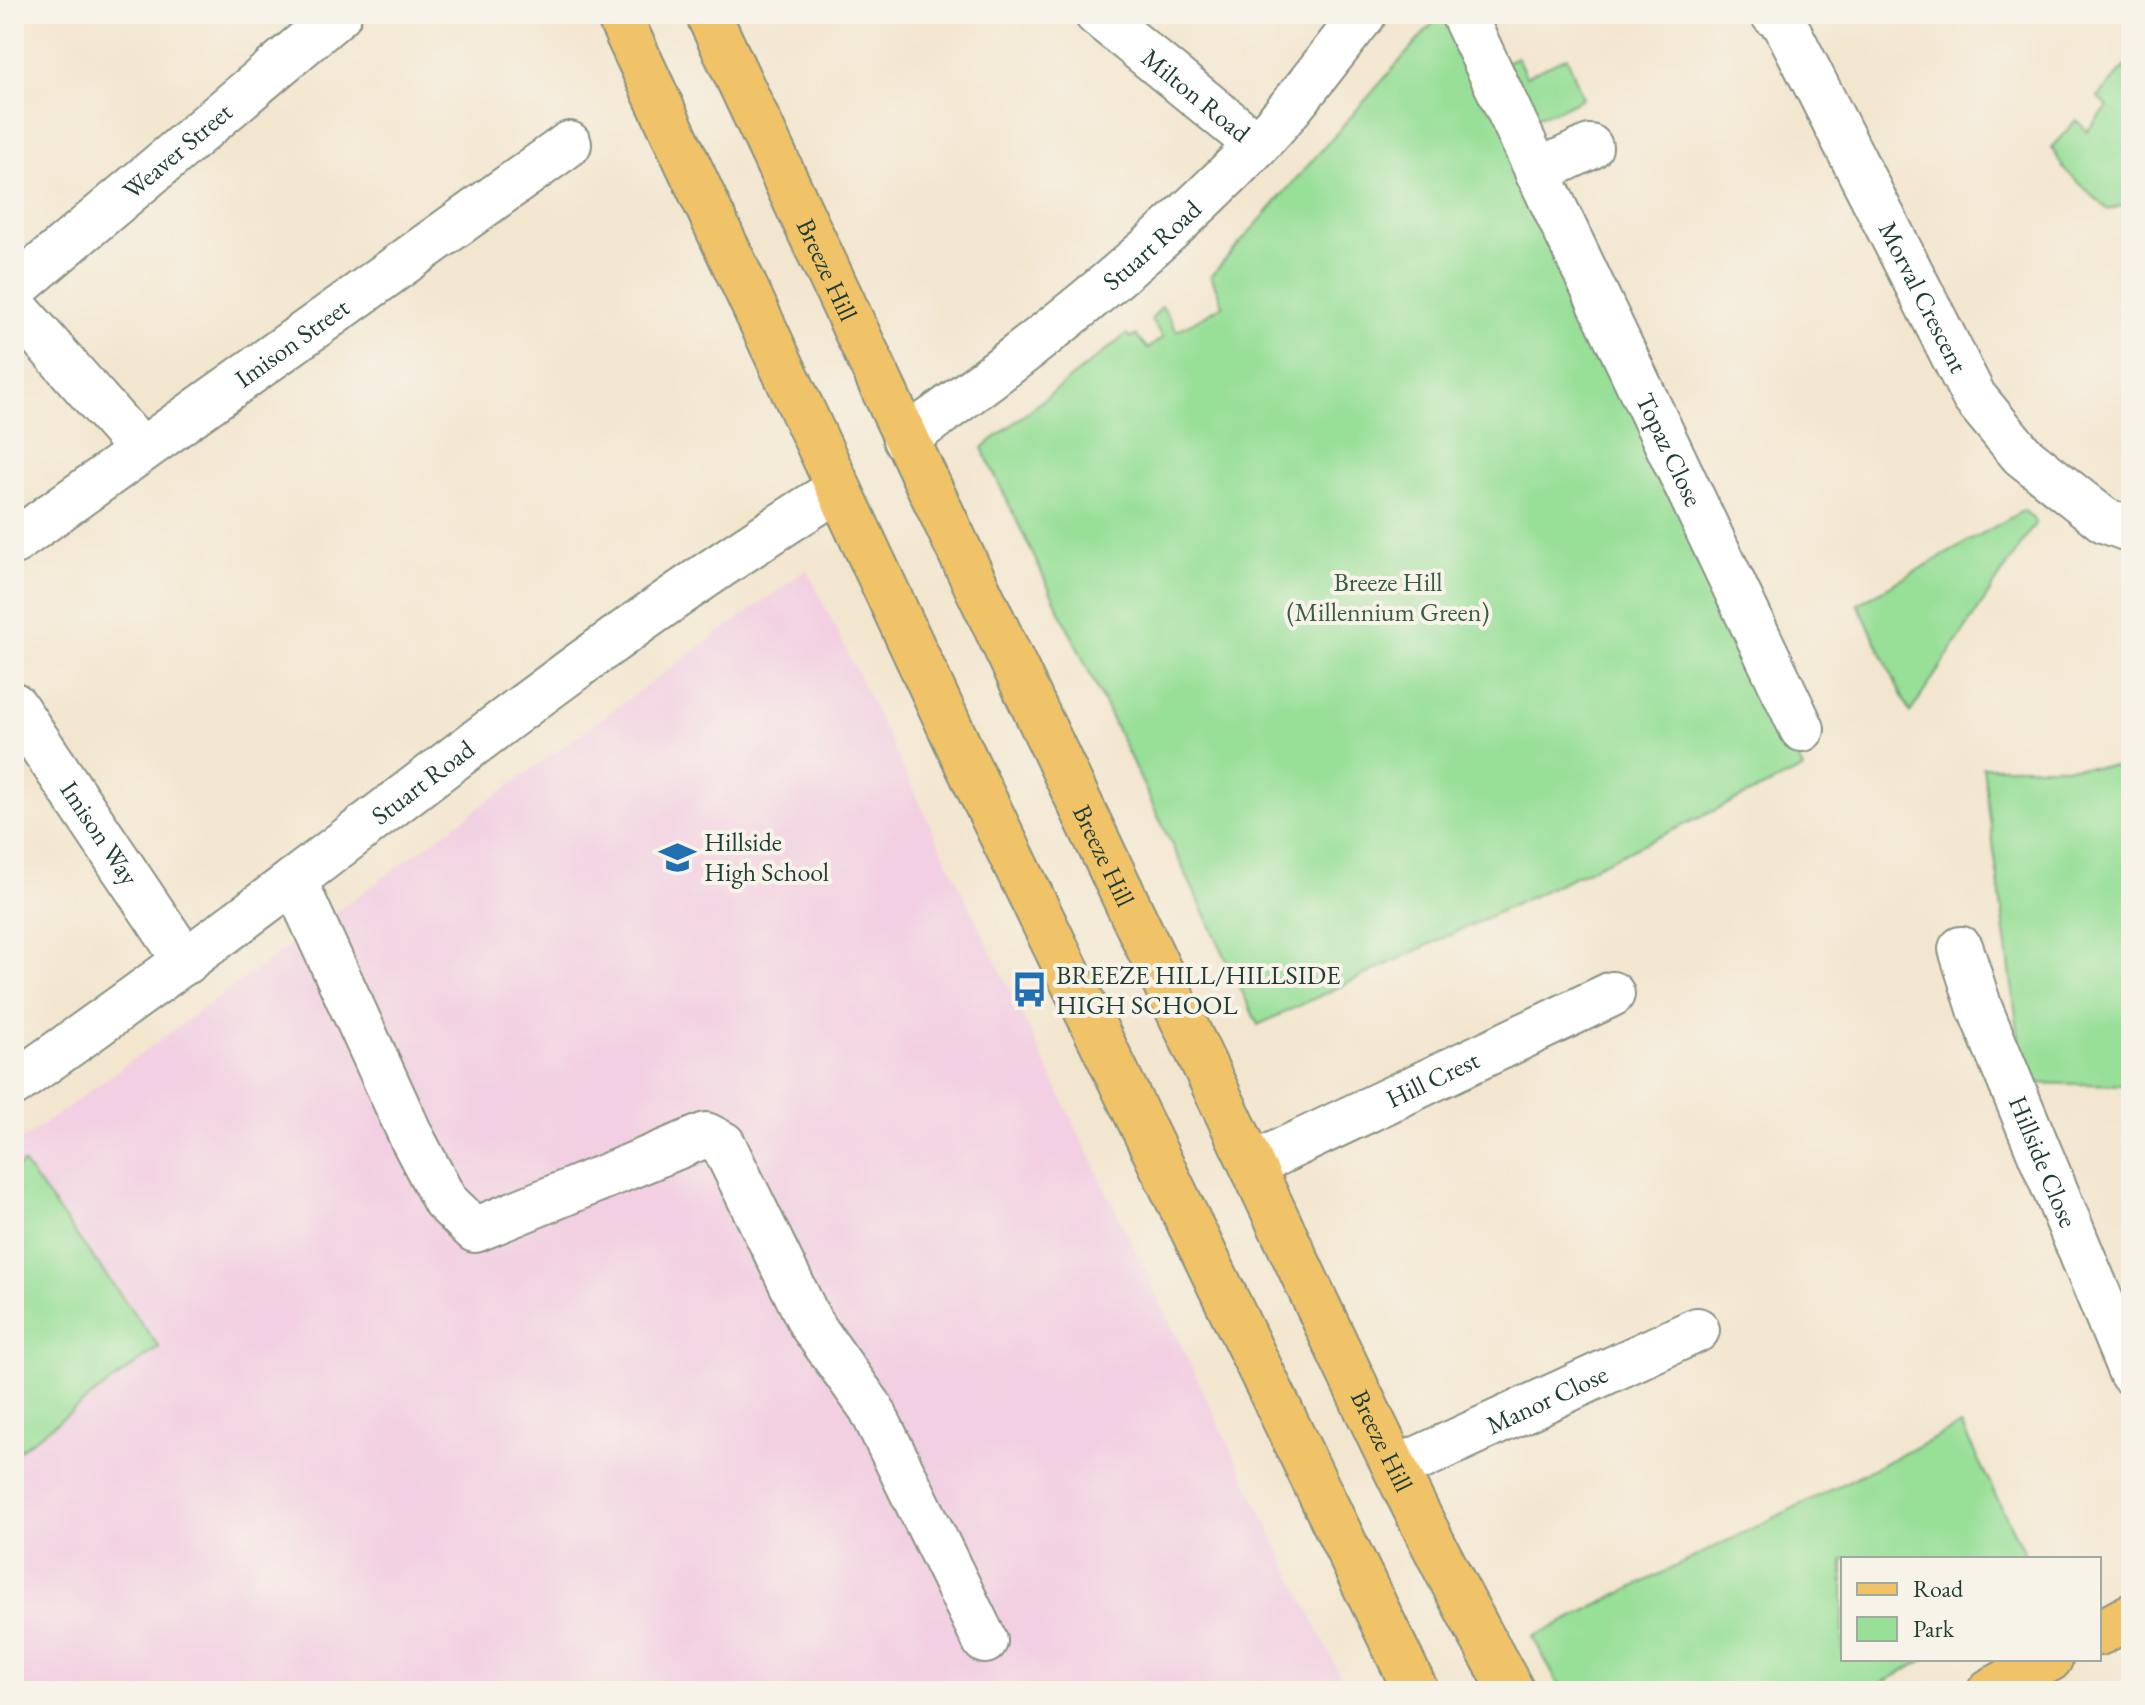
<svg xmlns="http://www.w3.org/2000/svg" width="2145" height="1705" font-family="'EB Garamond',serif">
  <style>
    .built { fill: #f2cfe2 }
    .green { fill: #98df98; stroke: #5c8e66; stroke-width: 2 }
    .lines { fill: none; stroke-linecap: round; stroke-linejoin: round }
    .minor-casing { stroke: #899282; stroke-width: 48 }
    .major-casing { stroke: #899282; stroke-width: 48 }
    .highway-casing { stroke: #899282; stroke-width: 48 }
    .minor { stroke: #fff; stroke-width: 44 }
    .major { stroke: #f1c369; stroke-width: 44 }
    .highway { stroke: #f1c369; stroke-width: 44 }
    .labels { text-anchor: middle; stroke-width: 8; stroke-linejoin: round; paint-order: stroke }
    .street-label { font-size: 26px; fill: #1f3d34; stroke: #f7f3e8 }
    .park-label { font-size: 26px; fill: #375d48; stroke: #f7f3e8 }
    .poi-label { font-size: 26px; fill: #1f3d34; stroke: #f7f3e8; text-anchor: start }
  </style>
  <rect width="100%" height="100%" fill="#f7f3e8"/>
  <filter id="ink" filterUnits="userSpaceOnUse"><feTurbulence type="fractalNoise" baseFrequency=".0125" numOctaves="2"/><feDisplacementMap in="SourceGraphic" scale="16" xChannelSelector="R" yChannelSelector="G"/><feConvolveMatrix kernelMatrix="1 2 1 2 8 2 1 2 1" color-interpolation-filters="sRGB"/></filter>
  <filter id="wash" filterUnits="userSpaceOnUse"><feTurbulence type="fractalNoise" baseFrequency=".006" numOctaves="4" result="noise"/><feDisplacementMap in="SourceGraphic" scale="32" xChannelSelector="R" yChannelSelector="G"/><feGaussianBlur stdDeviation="1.8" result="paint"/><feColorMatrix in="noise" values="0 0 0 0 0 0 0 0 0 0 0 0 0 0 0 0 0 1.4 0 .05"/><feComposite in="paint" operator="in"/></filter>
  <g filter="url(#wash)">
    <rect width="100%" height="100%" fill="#f3e6cf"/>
    <!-- built -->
    <path class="built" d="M807 569 1340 1675 1342 1691H14V1146Z"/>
    <!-- green -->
    <path class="green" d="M1441 14H1454L1713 583 1803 769 1258 1025 982 448 1127 334 1131 338 1136 335 1148 349 1163 337 1151 320 1162 306 1177 331 1223 305 1211 276Z
      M1517 57 1526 76 1567 57 1583 98 1554 112 1527 118 1501 64Z
      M2131 59V203L2108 210 2063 168 2052 147 2076 120 2087 131 2108 107 2098 98Z
      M2024 510 2036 522 1910 713 1858 604Z
      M1983 767H2131V1085L2025 1083Z
      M23 1163 159 1347 14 1454V1170Z
      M1961 1425 2027 1559H1843V1659H1926L1867 1691H1580L1558 1684 1533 1637Z"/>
  </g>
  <g filter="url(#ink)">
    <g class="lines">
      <defs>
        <g id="minor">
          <path id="s1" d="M1097 14 1257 145"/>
          <path id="s2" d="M1463 14 1802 729"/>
          <path id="s3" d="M1773 14 1784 22 1974 397 2022 455 2104 520 2131 530"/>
          <path d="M1537 172 1590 147"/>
          <path id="s4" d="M14 289 339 14"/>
          <path d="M14 306 141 450"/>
          <path id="s5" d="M905 439C1029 351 1150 256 1256 146 1295 106 1328 58 1364 14"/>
          <path id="s6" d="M14 542 569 144"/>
          <path id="s7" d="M14 705 186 962"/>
          <path d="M294 880 412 1138 445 1201 475 1230 706 1135 723 1144 811 1324 871 1408 985 1641"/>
          <path id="s8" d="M1961 949 1980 1009 2131 1373"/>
          <path id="s9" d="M14 1084C109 1017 204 948 297 878 473 744 648 607 837 490"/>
          <path id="s10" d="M1252 1165 1612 994"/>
          <path id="s11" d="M1398 1468 1697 1330"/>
        </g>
        <path id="major" d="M2099 1633 2131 1616
          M1990 1691 2050 1659"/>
        <g id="highway">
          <path d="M618 14 969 768 1416 1691"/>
          <path id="s12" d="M708 14C876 376 1046 736 1219 1096 1314 1294 1403 1499 1512 1691"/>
        </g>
      </defs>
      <!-- minor casing -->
      <use href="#minor" class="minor-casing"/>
      <!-- major casing -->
      <use href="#major" class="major-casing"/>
      <!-- highway casing -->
      <use href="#highway" class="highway-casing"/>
      <!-- minor -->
      <use href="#minor" class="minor"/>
      <!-- major -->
      <use href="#major" class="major"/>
      <!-- highway -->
      <use href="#highway" class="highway"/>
    </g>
  </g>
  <!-- icons -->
  <defs>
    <symbol id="school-bare" viewBox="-9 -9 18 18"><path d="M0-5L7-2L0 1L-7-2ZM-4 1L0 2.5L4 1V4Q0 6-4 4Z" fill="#1f6fb2" stroke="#f7f3e8" stroke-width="2.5" paint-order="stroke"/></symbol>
    <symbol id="bus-bare" viewBox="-9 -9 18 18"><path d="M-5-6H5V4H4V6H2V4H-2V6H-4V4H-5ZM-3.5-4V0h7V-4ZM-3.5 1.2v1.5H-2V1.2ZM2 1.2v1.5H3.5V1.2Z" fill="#1f6fb2" stroke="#f7f3e8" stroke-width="2.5" paint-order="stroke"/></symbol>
  </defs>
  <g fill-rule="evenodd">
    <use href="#school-bare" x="652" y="832" width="51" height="51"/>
    <use href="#bus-bare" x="1004" y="964" width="51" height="51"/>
  </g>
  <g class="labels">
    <!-- street labels -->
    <g class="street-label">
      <text dy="9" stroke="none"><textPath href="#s1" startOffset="128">Milton Road</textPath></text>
      <text dy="9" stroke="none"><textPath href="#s4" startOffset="214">Weaver Street</textPath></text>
      <text dy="9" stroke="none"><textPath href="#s5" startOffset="314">Stuart Road</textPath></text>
      <text dy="9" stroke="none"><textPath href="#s12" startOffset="282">Breeze Hill</textPath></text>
      <text dy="9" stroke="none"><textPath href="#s3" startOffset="322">Morval Crescent</textPath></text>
      <text dy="9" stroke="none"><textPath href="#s6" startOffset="342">Imison Street</textPath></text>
      <text dy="9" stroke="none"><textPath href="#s2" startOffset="482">Topaz Close</textPath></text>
      <text dy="9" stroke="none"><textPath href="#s9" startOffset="508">Stuart Road</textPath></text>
      <text dy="9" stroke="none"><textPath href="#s7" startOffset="154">Imison Way</textPath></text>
      <text dy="9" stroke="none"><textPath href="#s12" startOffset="930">Breeze Hill</textPath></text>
      <text dy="9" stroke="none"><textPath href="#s10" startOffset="200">Hill Crest</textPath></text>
      <text dy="9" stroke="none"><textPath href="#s8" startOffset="228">Hillside Close</textPath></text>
      <text dy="9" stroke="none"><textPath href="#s11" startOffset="164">Manor Close</textPath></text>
      <text dy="9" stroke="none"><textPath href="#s12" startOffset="1578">Breeze Hill</textPath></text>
    </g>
    <!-- park labels -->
    <g class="park-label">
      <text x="1388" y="591">Breeze Hill<tspan x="1388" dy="30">(Millennium Green)</tspan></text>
    </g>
    <!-- poi labels -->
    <g class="poi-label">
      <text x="704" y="851">Hillside<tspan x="704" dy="30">High School</tspan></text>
      <text x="1056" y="984">BREEZE HILL/HILLSIDE<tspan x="1056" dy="30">HIGH SCHOOL</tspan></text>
    </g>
  </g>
  <!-- margin -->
  <rect width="2145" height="1705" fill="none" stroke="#f7f3e8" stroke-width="48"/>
  <!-- legend -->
  <rect x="1841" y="1557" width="260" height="104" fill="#f7f3e8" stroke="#a1aaa0" stroke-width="2"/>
  <rect x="1857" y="1583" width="40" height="12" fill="#f1c369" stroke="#a1aaa0" stroke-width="2"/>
  <text x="1913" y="1597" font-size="24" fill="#1f3d34">Road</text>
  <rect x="1857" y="1617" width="40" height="24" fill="#98df98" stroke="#a1aaa0" stroke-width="2"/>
  <text x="1913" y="1637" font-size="24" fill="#1f3d34">Park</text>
</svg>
